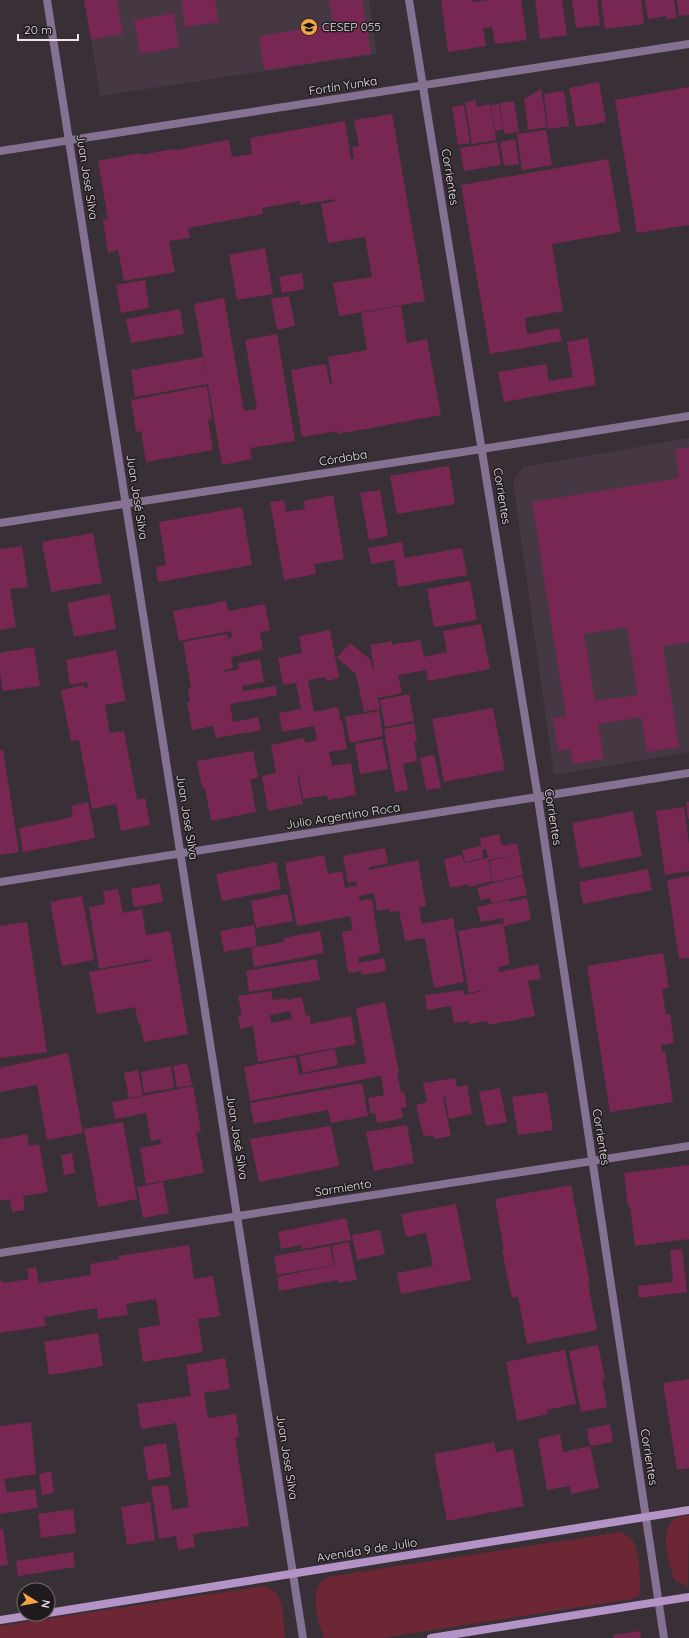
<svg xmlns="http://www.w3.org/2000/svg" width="689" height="1638" font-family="Quicksand,sans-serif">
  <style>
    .built { fill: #453843 }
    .green { fill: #6d2634 }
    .building { fill: #772751; fill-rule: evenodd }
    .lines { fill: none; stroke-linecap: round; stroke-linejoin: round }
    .street { stroke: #857192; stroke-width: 8 }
    .secondary { stroke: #b493c7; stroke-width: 8 }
    .labels { text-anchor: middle; stroke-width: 3; stroke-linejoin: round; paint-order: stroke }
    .poi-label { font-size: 12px; fill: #eae5e9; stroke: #1e1a1d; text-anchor: start }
    .street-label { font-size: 12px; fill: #eae5e9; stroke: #1e1a1d }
  </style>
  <rect width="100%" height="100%" fill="#393037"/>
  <!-- built -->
  <path class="built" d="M85 0H369L377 54 100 96Z
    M689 438V752L554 775 513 482 523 467Z"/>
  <!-- green -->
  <path class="green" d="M683 1516H689L688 1586 675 1581C670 1568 660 1536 670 1524 673 1519 678 1518 683 1516Z
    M620 1532C624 1535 630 1537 633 1541 640 1554 641 1582 639 1596L632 1599 382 1638H324C319 1624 310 1595 320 1583 323 1579 328 1577 333 1576Z
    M264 1586 277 1593 282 1605 285 1638H0V1626Z"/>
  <!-- building -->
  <path class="building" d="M84 0H117L123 34 91 39Z
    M181 0H215L219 22 185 27Z
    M329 0H362L371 54 264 70 259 36 333 24Z
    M441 0H472V2L488 0H521L527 40 495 44 492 27 483 28 486 46 448 52Z
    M535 0H562L567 35 540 39Z
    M572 0H597L600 25 576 28Z
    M601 0H641L644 24 605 29Z
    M645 0H674L677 18 666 19V16L648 19Z
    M677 0H689V15L679 16Z
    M174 13 179 47 140 54 134 20Z
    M599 82 606 122 576 127 569 88Z
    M689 87V225L637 233 615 100Z
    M541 89 547 127 528 130 524 99Z
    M564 91 569 126 548 129 544 94Z
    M476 100 477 107 490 104 496 140 472 144 465 102Z
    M514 101 519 132 504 134 500 103Z
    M499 104 503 129 495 131 491 105Z
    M464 105 470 143 458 145 452 107Z
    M392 114 425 301 339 316 333 283 372 277 365 237 328 243 321 204 335 201V199L300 205V201L262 208 263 214 188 228 190 238 169 241 175 272 124 281 118 250 108 253 103 220 108 219 98 161 141 153V155L174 149 175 150 229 140 232 157 252 154 250 138 345 121 351 159H354L352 147 359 146 354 120Z
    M546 130 552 165 522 170 517 134Z
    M515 139 519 164 504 166 500 142Z
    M497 142 501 165 464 171 460 148Z
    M608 159 621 232 552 244 563 311 525 318 527 334 559 328 562 341 490 354 461 185Z
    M265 248 273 294 237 300 229 255Z
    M302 273 304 289 282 293 279 277Z
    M145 280 149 308 121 313 116 285Z
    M289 296 295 326 277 330 271 299Z
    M224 298 244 411 257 409 245 340 277 334 295 441 250 448 252 459 222 465 208 384 135 397 131 370 203 357 208 382 194 304Z
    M401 306 407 343 427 339 441 415 338 434V431L302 437 291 370 326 364 330 385 332 384 328 357 367 350 361 313Z
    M180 309 184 334 131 343 126 319Z
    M588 338 596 385 504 402 498 372 546 364 549 381 573 377 567 342Z
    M207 386 212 419 208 420 213 450 146 462 141 431 136 432 131 400Z
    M689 447V642L663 646 679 747 647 752 641 717 598 724 604 759 573 764 570 749 558 751 553 718 566 716 532 502 679 478 675 450ZM627 627 638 695 595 701 584 634Z
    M449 466 455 504 397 514 390 476Z
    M380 490 388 536 369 540 360 493Z
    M333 495 344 559 314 564 316 574 284 580 270 502 284 500 286 512 305 509 303 501Z
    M242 507 252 565 158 582 156 567 166 565 159 522Z
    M93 533 102 583 51 592 42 542Z
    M402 542 405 558 462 548 467 575 398 587 394 560 371 564 368 548Z
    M22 546 28 587 10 589 16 627 0 630V549Z
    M470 581 477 620 434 627 427 589Z
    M110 594 116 629 74 637 67 603Z
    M226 601 228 611 265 604 270 630 260 632 263 650 231 657 233 668 224 670V672L239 669 238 663 260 659 264 682 242 686 243 691 276 686 277 695 230 704 233 722 258 717 261 730 216 738 213 726 192 730 187 702 190 701 188 689 191 688 183 642 227 634V638L232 637 231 631 179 641 173 611Z
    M481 624 490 669 428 681 426 670 398 675 402 693 378 698 375 685 380 709 364 712 356 674 337 658 350 643 371 660 372 669H374L370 645 392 641V645L420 640 424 657 447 652 443 631Z
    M330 630 339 678 327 681 326 677 308 680 314 712 338 707 340 721H342L347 749 329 752 332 766 351 763 356 795 328 800 327 795 303 799 299 775H297L303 804 268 811 262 776 276 773 271 745 304 738 305 743 317 740 314 726 282 732 279 713 301 709 296 683 283 685 278 658 302 653 299 636Z
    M34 647 40 686 3 691 0 673V653Z
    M116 650 126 701 105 705 110 733 124 731 137 800 145 798 150 825 121 831 116 804 92 809 79 740 71 741 61 690 84 685 85 688 88 687 87 682 70 685 66 660Z
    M409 694 414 721 385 727 380 700Z
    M493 708 505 770 444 782 432 719Z
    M379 711 383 736 350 743 345 717Z
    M414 723 417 742H414L417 761 403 764 408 790 395 792 384 729Z
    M382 739 388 769 360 774 355 744Z
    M0 750H3L19 852 0 855Z
    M253 751 258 778 250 779 256 812 211 821 205 788H202L197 761Z
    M434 755 441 788 426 790 420 758Z
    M88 802 95 838 23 852 19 828 73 817 71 806Z
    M686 802H689V819H688Z
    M684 807 689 844V871L665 875 656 811Z
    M633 811 642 856 580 868 572 823Z
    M499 834 502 846 517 843 523 875 493 882 489 861 513 855 488 860 492 881 469 887 468 884 450 888 444 859 462 855 464 863 488 858 486 849 482 850 483 858 465 862 462 850 481 846 480 838Z
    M385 848 388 863 369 867V870L418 860 426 906 419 907 422 924 453 918 464 982 434 988 425 938 405 941 399 911 390 912 389 909 377 911 374 893 359 896 360 901 372 899 380 953 358 957 359 963 384 958 386 971 362 975 361 971 348 973 342 932 353 930 350 916 297 926 285 863 324 855 328 874 342 871 345 888 357 885 356 881 348 883 343 856Z
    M276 862 281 889 222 901 216 874Z
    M648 869 652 890 583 904 579 882Z
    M523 876 527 895 491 903 490 898 480 900 477 888 497 882Z
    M689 876V958L679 959 667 880Z
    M160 884 163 902 134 907 131 889Z
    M118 889 123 913 142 909 146 935 170 931 188 1034 144 1042 140 1023H138L135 1007 97 1014 89 972 151 961V959L99 969 89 907 105 904 103 891Z
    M287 894 293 921 256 928 251 901Z
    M82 896 94 960 62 966 50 902Z
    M527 898 531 920 504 926 503 918 481 922 477 907 509 900 510 902Z
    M27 922 47 1052 0 1058V926Z
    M503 923 510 964 498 967 499 972 538 964 541 979 528 981 535 1016 488 1025 487 1021 469 1024V1021L454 1023 451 1006 427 1010 425 995 463 990 464 995 482 991 481 990 469 993 458 931Z
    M254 925 257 946 224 952 220 931Z
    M320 931 324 953 254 967 251 948 284 942 283 938Z
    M663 953 669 988 662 989 666 1015 670 1014 674 1043 661 1045 662 1052 665 1051 673 1102 610 1112 587 966Z
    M316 959 320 980 249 992 246 971Z
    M271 991 273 1000 288 998V1000L302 997 306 1016 310 1015 311 1024 351 1016 356 1044 258 1062 253 1026 240 1029 238 1016 242 1015 238 996ZM290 1011 292 1019 271 1023 270 1015Z
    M385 1002 399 1072 397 1073 401 1092 404 1091 407 1107 401 1108 403 1118 377 1123 375 1113 371 1114 368 1098 384 1095 381 1076 250 1101 244 1067 296 1057 299 1075 366 1063 356 1008Z
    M335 1049 338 1065 303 1073 299 1056Z
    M68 1053 83 1133 47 1140 37 1085 0 1092V1068Z
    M187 1063 192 1085 177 1088 173 1066Z
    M171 1066 174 1088 144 1093 141 1072Z
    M138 1070 143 1095 129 1098 124 1073Z
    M455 1078 457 1087 467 1085 472 1114 449 1119 445 1096 443 1097 451 1136 434 1139 433 1135 424 1137 416 1105 427 1102 423 1083Z
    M362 1083 368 1116 331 1123 328 1110 254 1124 250 1103Z
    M193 1086 201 1131 196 1132 204 1173 146 1184 140 1148 161 1144 160 1139 151 1141 146 1113 115 1119 112 1102Z
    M500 1088 507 1122 486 1126 479 1092Z
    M547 1092 553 1130 518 1135 512 1097Z
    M123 1122 137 1199 98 1207 84 1129Z
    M407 1125 414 1163 374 1171 366 1132Z
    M331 1126 339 1166 259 1182 250 1139Z
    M27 1134 29 1146 39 1144 48 1192 23 1196 25 1210 12 1212 10 1199 0 1201V1139Z
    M72 1153 75 1173 64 1175 61 1155Z
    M689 1165V1239L635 1246 630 1206H628L624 1173Z
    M163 1182 169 1213 143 1218 137 1187Z
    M571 1185 590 1283H588L597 1330 527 1344 518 1297 512 1298 506 1271 502 1250H504L495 1199Z
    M456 1204 471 1280 401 1294 397 1273 433 1266 426 1233 406 1237 401 1214Z
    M346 1218 351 1240 302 1249V1245L281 1249 278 1232Z
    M380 1230 385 1254 357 1260 352 1235Z
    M349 1242 357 1280 338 1283V1280L279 1291 277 1277 335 1265 332 1246Z
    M189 1245 194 1279 213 1276 220 1316 198 1319 203 1352 143 1362 138 1329 160 1325 156 1299 126 1304 128 1315 98 1319 97 1308 44 1317 46 1326 0 1333V1281H3V1283L29 1279 27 1269 36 1267 39 1283 91 1275 90 1264 119 1259V1256Z
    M330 1246 334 1265 277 1275 274 1256Z
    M682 1249 687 1292 639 1298 638 1286 673 1282 670 1250Z
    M98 1333 103 1366 49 1375 44 1342Z
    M598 1345 605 1379 602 1380 607 1407 581 1412 569 1351Z
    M565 1350 576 1404 547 1410 548 1414 517 1421 506 1362Z
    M225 1358 230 1389 204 1393 208 1418 236 1414 239 1437 235 1438 249 1526 193 1534 195 1547 178 1550 176 1536 159 1539 151 1487 168 1485 172 1510 189 1507 176 1423 141 1429 137 1404 191 1396 186 1365Z
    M689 1379V1468L677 1470 663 1383Z
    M31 1422 36 1474 4 1479 7 1493 35 1489 38 1508 0 1514V1426Z
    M610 1424 613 1442 590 1446 587 1429Z
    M560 1434 563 1452 590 1446 599 1488 571 1494 570 1486 547 1490 538 1439Z
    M494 1442 496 1452 513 1449 524 1506 447 1521 434 1454Z
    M166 1443 171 1476 148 1480 143 1447Z
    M51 1471 54 1493 42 1495 39 1474Z
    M150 1502 155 1540 127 1545 121 1507Z
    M73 1509 76 1533 41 1538 38 1514Z
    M0 1529H3L8 1565 0 1566Z
    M73 1552 75 1567 18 1576 16 1561Z
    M640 1631 641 1638H614L613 1635Z"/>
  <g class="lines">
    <!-- street -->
    <path class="street" d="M47 0 303 1638
      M409 0 538 798 664 1638
      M0 151 689 44
      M0 523 482 449 689 416
      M0 882 689 773
      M0 1253 689 1146"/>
    <!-- secondary -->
    <path class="secondary" d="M48 1613 689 1510
      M0 1620 39 1614
      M431 1638 689 1597"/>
  </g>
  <!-- icons -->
  <defs>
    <symbol id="school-disc" viewBox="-11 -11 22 22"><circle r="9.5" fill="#f2a541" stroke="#1e1a1d"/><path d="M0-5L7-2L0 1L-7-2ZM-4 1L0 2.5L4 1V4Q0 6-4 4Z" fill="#111"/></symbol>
  </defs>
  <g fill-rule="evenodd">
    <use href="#school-disc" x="299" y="17" width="20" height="20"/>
  </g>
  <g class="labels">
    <!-- poi labels -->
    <g class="poi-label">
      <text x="322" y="31">CESEP 055</text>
    </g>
    <!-- street labels -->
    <g class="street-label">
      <text transform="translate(343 86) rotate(-9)" y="4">Fortín Yunka</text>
      <text transform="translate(87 177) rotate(81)" y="4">Juan José Silva</text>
      <text transform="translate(450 177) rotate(81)" y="4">Corrientes</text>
      <text transform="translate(343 458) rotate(-9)" y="4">Córdoba</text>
      <text transform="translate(502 496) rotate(81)" y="4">Corrientes</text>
      <text transform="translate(137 497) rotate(81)" y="4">Juan José Silva</text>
      <text transform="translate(343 816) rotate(-9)" y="4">Julio Argentino Roca</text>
      <text transform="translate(187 817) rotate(81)" y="4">Juan José Silva</text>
      <text transform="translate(553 817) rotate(81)" y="4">Corrientes</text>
      <text transform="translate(237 1137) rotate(81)" y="4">Juan José Silva</text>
      <text transform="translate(601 1137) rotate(81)" y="4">Corrientes</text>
      <text transform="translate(343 1188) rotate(-9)" y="4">Sarmiento</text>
      <text transform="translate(287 1457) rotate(81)" y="4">Juan José Silva</text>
      <text transform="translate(649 1457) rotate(81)" y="4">Corrientes</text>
      <text transform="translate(367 1550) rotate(-9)" y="4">Avenida 9 de Julio</text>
    </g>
  </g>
  <!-- north arrow -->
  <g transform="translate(36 1602) rotate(101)"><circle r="19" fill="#1e1a1d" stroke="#706b6f"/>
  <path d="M0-3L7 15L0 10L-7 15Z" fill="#f2a541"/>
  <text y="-6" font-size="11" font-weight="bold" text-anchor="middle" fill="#eae5e9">N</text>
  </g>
  <!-- scale -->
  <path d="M18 34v6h60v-6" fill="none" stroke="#eae5e9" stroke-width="2"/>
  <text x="24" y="34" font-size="12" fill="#eae5e9" stroke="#1e1a1d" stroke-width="3" paint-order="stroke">20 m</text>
</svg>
